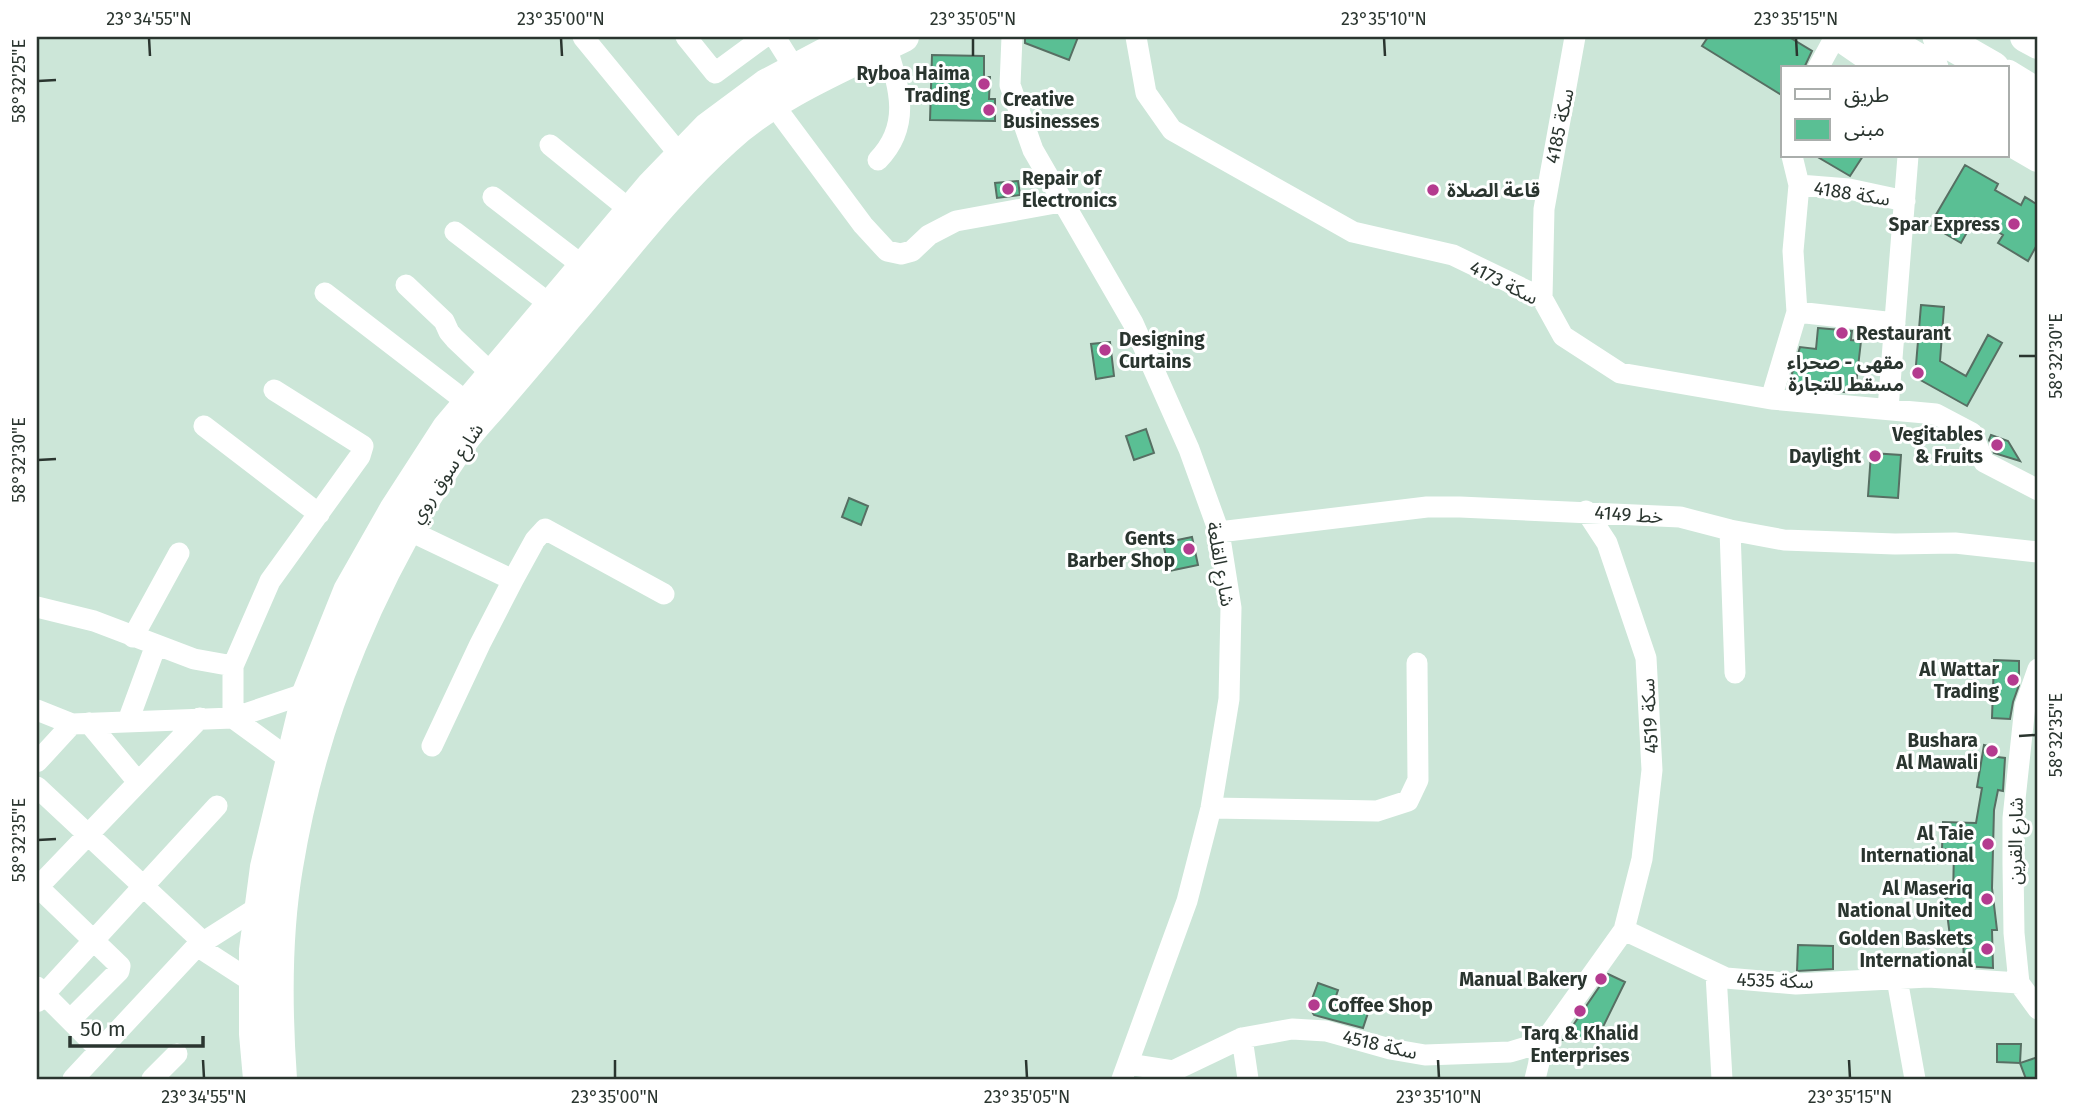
<svg xmlns="http://www.w3.org/2000/svg" width="2075" height="1116" font-family="'Fira Sans','Noto Sans Arabic',sans-serif">
  <style>
    .building { fill: #5abf94; stroke: #576f63; stroke-width: 2 }
    .lines { fill: none; stroke-linecap: round; stroke-linejoin: round }
    .street { stroke: #fff; stroke-width: 21 }
    .secondary { stroke: #fff; stroke-width: 30 }
    .primary { stroke: #fff; stroke-width: 33 }
    .ticks { fill: none; stroke: #2a352f; stroke-width: 2.5 }
    .poi-dot { fill: #b43b8f; stroke: #fff; stroke-width: 2.5 }
    .labels { text-anchor: middle; stroke-width: 6; stroke-linejoin: round; paint-order: stroke }
    .poi-label { font-size: 19px; font-weight: bold; fill: #2a352f; stroke: #fff; text-anchor: end }
    .street-label { font-size: 19px; fill: #2a352f; stroke: #fff }
    .neatline { fill: none; stroke: #2a352f; stroke-width: 2.5 }
    .ticks-label { font-size: 18px; text-anchor: middle; fill: #2a352f }
  </style>
  <rect width="100%" height="100%" fill="#cce6d8"/>
  <!-- building -->
  <path class="building" d="M1025 37H1078L1069 60 1025 43Z
    M1708 37H1789L1812 51 1804 68H1783V96L1702 46Z
    M932 55 984 56V77H990L989 99H995V121L930 120Z
    M1816 156H1863L1850 176Z
    M1965 165 1998 184 1995 190 2021 205 2025 197 2038 205V243L2028 261 1998 243 2003 235 1975 218 1961 243 1930 225Z
    M1018 181 1020 195 997 198 995 183Z
    M1921 305 1944 307 1940 361 1966 376 1988 335 2002 343 1967 406 1915 377Z
    M1818 328 1852 331 1851 340 1861 341 1855 393 1788 387 1800 347 1816 349Z
    M1110 342 1114 376 1096 379 1091 344Z
    M1146 429 1154 453 1134 460 1126 436Z
    M1991 435 2008 441 2020 461 1994 453 1989 440Z
    M1871 453 1901 455 1898 498 1868 496Z
    M849 498 868 506 861 525 842 517Z
    M1192 537 1198 565 1169 571 1163 543Z
    M1994 660 2019 661V685L2013 702 2010 719 1992 718Z
    M1984 745 1998 748 1997 757 2005 758 2003 791 1998 790 1994 810 1992 888 1997 930H1992L1993 968 1964 966 1963 934 1950 936 1945 898 1953 897 1954 850 1942 849 1943 822 1976 823 1982 788 1977 787Z
    M1798 945 1833 946V969L1797 971Z
    M1608 974 1625 982 1597 1039 1563 1040Z
    M1318 983 1338 990 1334 1002 1368 1013 1363 1028 1314 1015 1309 1007Z
    M1997 1044H2021L2020 1063 1997 1062Z
    M2038 1057V1079H2026L2020 1063Z"/>
  <g class="lines">
    <!-- street -->
    <path class="street" d="M583 37 680 155
      M686 37 715 73 764 37
      M775 37 795 69
      M1012 37 1010 85 1033 150 1133 323 1189 449 1219 532 1231 608 1229 699 1211 808 1187 901 1122 1079
      M1136 37 1146 93 1172 130 1353 232 1453 255 1542 298 1563 336 1620 373 1771 399 1797 312 1793 251 1799 185 1792 156
      M1818 68 1835 37
      M773 104 863 225 887 251 901 254 912 251 929 235 956 221 1061 202
      M550 145 630 210
      M878 160C912 125 899 87 886 46
      M1799 185 1849 189 1905 201
      M493 197 583 266
      M455 232 551 305
      M406 285 444 321 449 332 455 339 492 374
      M325 293 468 403
      M1542 298 1544 209 1575 37
      M1797 312 1895 323
      M1771 399 1936 414 1972 433 1984 462 2038 490
      M1888 409 1908 156
      M204 426 319 514
      M408 530 513 580 535 540 545 529 664 594
      M1730 530 1735 673
      M1219 532 1427 507H1460L1680 517 1730 530 1784 540 1895 544 1955 543 2038 552
      M37 607 94 621 194 659 233 666
      M133 637 179 553
      M2038 669 2025 706 2013 818V865L2014 933 2019 983 2038 1009
      M37 710 72 724 233 718 307 693
      M233 718V666L270 581 360 456 363 446 274 390
      M233 718 292 761
      M128 721 156 645
      M89 723 138 782
      M432 746 480 644 513 580
      M37 762 72 724
      M37 787 203 942
      M1211 808 1377 811 1408 801 1418 780 1417 663
      M37 886 120 966 119 971 70 1020
      M37 888 200 718
      M1624 930 1726 978 1796 984 1928 977 2019 983
      M197 946 254 983
      M1716 974 1722 1079
      M1897 979 1915 1079
      M37 987 100 1050
      M37 1002 217 806
      M1242 1038 1248 1079
      M1128 1064 1173 1071 1242 1038 1292 1029 1326 1031 1390 1049 1425 1055 1510 1052 1544 1042 1624 930 1642 859 1652 770 1646 658 1607 543 1586 511
      M73 1079 197 946 260 906
      M152 1079 177 1054
      M1535 1079 1544 1042"/>
    <!-- secondary -->
    <path class="secondary" d="M1841 37 1886 68
      M2025 37 2038 44
      M2007 139 2038 157
      M258 1079 254 1034V950L265 867 307 693 348 591 394 510 447 428 651 186 708 127 766 84 855 37
      M282 1079C277 1009 276 937 288 867 313 714 375 568 463 441 473 427 485 415 496 402 520 374 544 346 567 318 619 258 667 193 726 140 776 94 843 67 904 37"/>
    <!-- primary -->
    <path class="primary" d="M1879 37 1932 68
      M1939 37 1993 68
      M2007 76 2038 95
      M2007 111 2038 128"/>
  </g>
  <!-- ticks -->
  <path class="ticks" d="M149 38 150 56M561 38 562 56M973 38V56M1384 38 1385 56M1796 38 1797 56M38 81 56 80M2019 356H2036M38 460 56 459M2019 736 2036 735M38 840 56 839M203 1060 204 1078M615 1060V1078M1026 1060 1027 1078M1438 1060 1439 1078M1849 1060 1850 1078"/>
  <!-- markers -->
  <g class="poi-dot">
    <circle cx="984" cy="84" r="7"/>
    <circle cx="989" cy="110" r="7"/>
    <circle cx="1008" cy="189" r="7"/>
    <circle cx="1433" cy="190" r="7"/>
    <circle cx="2014" cy="224" r="7"/>
    <circle cx="1842" cy="333" r="7"/>
    <circle cx="1105" cy="350" r="7"/>
    <circle cx="1918" cy="373" r="7"/>
    <circle cx="1997" cy="445" r="7"/>
    <circle cx="1875" cy="456" r="7"/>
    <circle cx="1189" cy="549" r="7"/>
    <circle cx="2013" cy="680" r="7"/>
    <circle cx="1992" cy="751" r="7"/>
    <circle cx="1988" cy="844" r="7"/>
    <circle cx="1987" cy="899" r="7"/>
    <circle cx="1987" cy="949" r="7"/>
    <circle cx="1601" cy="979" r="7"/>
    <circle cx="1314" cy="1005" r="7"/>
    <circle cx="1580" cy="1011" r="7"/>
  </g>
  <g class="labels">
    <!-- poi labels -->
    <g class="poi-label">
      <text x="970" y="80">Ryboa Haima<tspan x="970" dy="22">Trading</tspan></text>
      <text x="1003" y="106" text-anchor="start">Creative<tspan x="1003" dy="22">Businesses</tspan></text>
      <text x="1022" y="185" text-anchor="start">Repair of<tspan x="1022" dy="22">Electronics</tspan></text>
      <text x="1447" y="197" text-anchor="start">قاعة الصلاة</text>
      <text x="2000" y="231">Spar Express</text>
      <text x="1856" y="340" text-anchor="start">Restaurant</text>
      <text x="1119" y="346" text-anchor="start">Designing<tspan x="1119" dy="22">Curtains</tspan></text>
      <text x="1904" y="369">مقهى - صحراء<tspan x="1904" dy="22">مسقط للتجارة</tspan></text>
      <text x="1983" y="441">Vegitables<tspan x="1983" dy="22">&amp; Fruits</tspan></text>
      <text x="1861" y="463">Daylight</text>
      <text x="1175" y="545">Gents<tspan x="1175" dy="22">Barber Shop</tspan></text>
      <text x="1999" y="676">Al Wattar<tspan x="1999" dy="22">Trading</tspan></text>
      <text x="1978" y="747">Bushara<tspan x="1978" dy="22">Al Mawali</tspan></text>
      <text x="1974" y="840">Al Taie<tspan x="1974" dy="22">International</tspan></text>
      <text x="1973" y="895">Al Maseriq<tspan x="1973" dy="22">National United</tspan></text>
      <text x="1973" y="945">Golden Baskets<tspan x="1973" dy="22">International</tspan></text>
      <text x="1587" y="986">Manual Bakery</text>
      <text x="1328" y="1012" text-anchor="start">Coffee Shop</text>
      <text x="1580" y="1040" text-anchor="middle">Tarq &amp; Khalid<tspan x="1580" dy="22">Enterprises</tspan></text>
    </g>
    <!-- street labels -->
    <g class="street-label">
      <text transform="translate(1559 126) rotate(-78)" y="7">سكة 4185</text>
      <text transform="translate(1852 193) rotate(9)" y="7">سكة 4188</text>
      <text transform="translate(1504 282) rotate(27)" y="7">سكة 4173</text>
      <text transform="translate(446 473) rotate(-56)" y="7">شارع سوق روي</text>
      <text transform="translate(1629 514) rotate(4)" y="7">4149 خط</text>
      <text transform="translate(1221 564) rotate(80)" y="7">شارع القلعة</text>
      <text transform="translate(1649 716) rotate(-93)" y="7">سكة 4519</text>
      <text transform="translate(2015 841) rotate(-89)" y="7">شارع القرين</text>
      <text transform="translate(1775 980) rotate(2)" y="7">سكة 4535</text>
      <text transform="translate(1380 1044) rotate(13)" y="7">سكة 4518</text>
    </g>
  </g>
  <!-- border -->
  <rect width="2075" height="1116" fill="none" stroke="#ffffff" stroke-width="77"/>
  <!-- legend -->
  <rect x="1781" y="66" width="228" height="91" fill="#ffffff" stroke="#aaaeac" stroke-width="2"/>
  <rect x="1795" y="89" width="35" height="10" fill="#ffffff" stroke="#aaaeac" stroke-width="2"/>
  <text x="1844" y="102" font-size="21" fill="#2a352f">طريق</text>
  <rect x="1795" y="119" width="35" height="21" fill="#5abf94" stroke="#aaaeac" stroke-width="2"/>
  <text x="1844" y="136" font-size="21" fill="#2a352f">مبنى</text>
  <!-- scale -->
  <path d="M70 1036v10h133v-10" fill="none" stroke="#2a352f" stroke-width="3.5"/>
  <text x="80" y="1036" font-size="21" fill="#2a352f" stroke="#ffffff" stroke-width="5" paint-order="stroke">50 m</text>
  <rect x="38" y="38" width="1998" height="1040" class="neatline"/>
  <g class="ticks-label">
    <text x="149" y="25">23°34'55"N</text>
    <text x="561" y="25">23°35'00"N</text>
    <text x="973" y="25">23°35'05"N</text>
    <text x="1384" y="25">23°35'10"N</text>
    <text x="1796" y="25">23°35'15"N</text>
    <text transform="translate(19 81) rotate(-90)" y="6">58°32'25"E</text>
    <text transform="translate(2056 356) rotate(-90)" y="6">58°32'30"E</text>
    <text transform="translate(19 460) rotate(-90)" y="6">58°32'30"E</text>
    <text transform="translate(2056 735) rotate(-90)" y="6">58°32'35"E</text>
    <text transform="translate(19 840) rotate(-90)" y="6">58°32'35"E</text>
    <text x="204" y="1103">23°34'55"N</text>
    <text x="615" y="1103">23°35'00"N</text>
    <text x="1027" y="1103">23°35'05"N</text>
    <text x="1439" y="1103">23°35'10"N</text>
    <text x="1850" y="1103">23°35'15"N</text>
  </g>
</svg>
